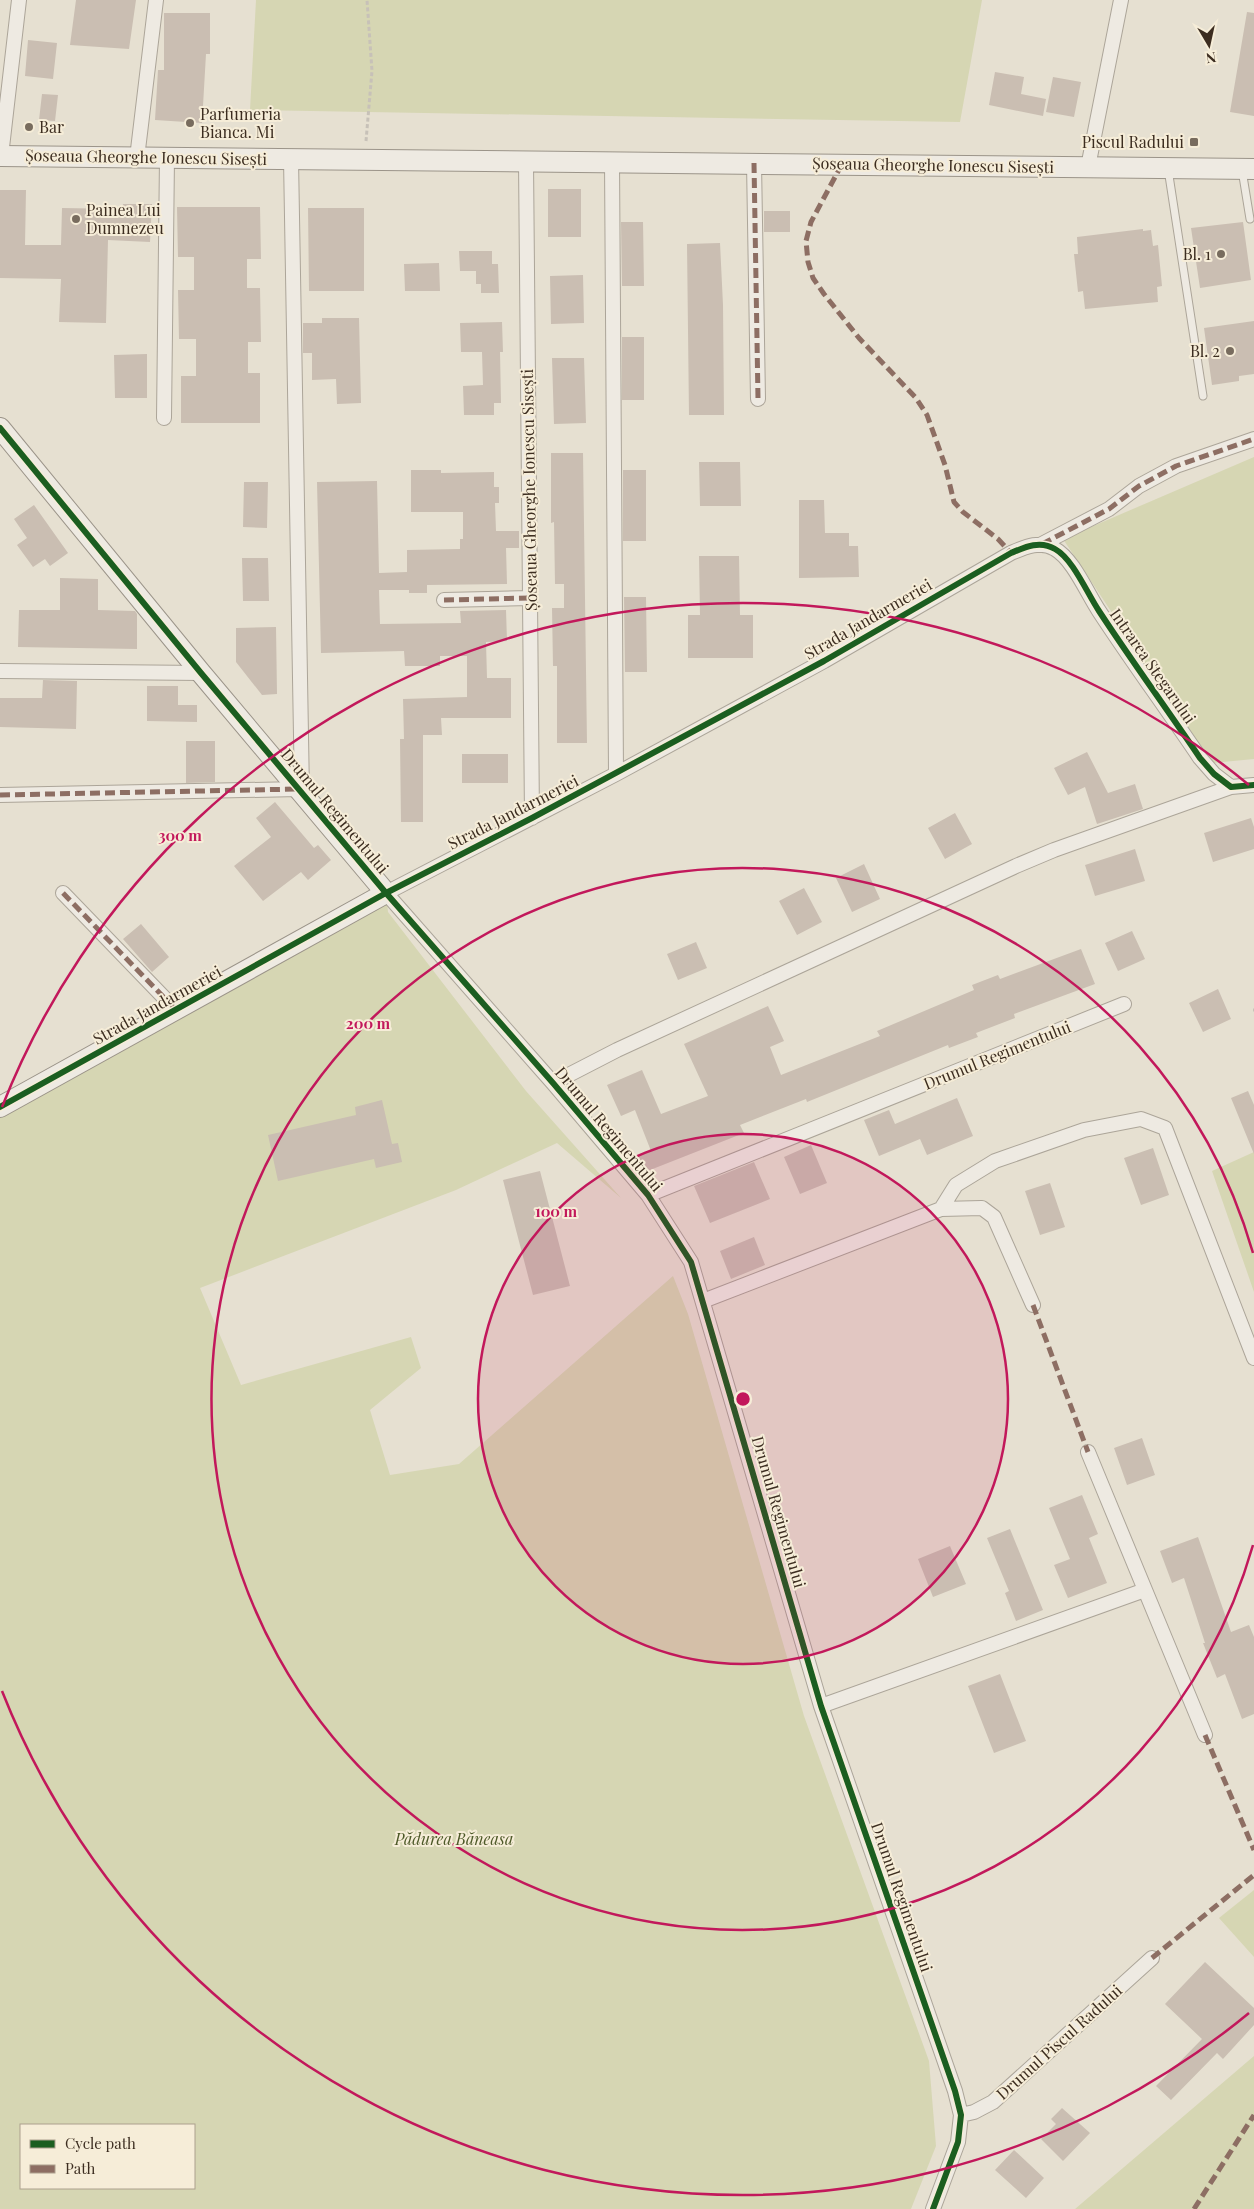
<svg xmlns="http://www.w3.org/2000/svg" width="1254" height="2209" font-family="'Playfair Display',serif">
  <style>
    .green { fill: #d6d6b3; fill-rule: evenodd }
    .building { fill: #cabeb2 }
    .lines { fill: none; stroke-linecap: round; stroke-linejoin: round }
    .lane-casing { stroke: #aca599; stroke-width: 9 }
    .street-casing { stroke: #aca599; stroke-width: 16 }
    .secondary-casing { stroke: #9b9489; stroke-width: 22 }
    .path { stroke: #c7c1b8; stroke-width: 3; stroke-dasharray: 4 2.5; stroke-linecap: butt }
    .lane { stroke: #eeeae2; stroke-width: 7 }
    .street { stroke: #eeeae2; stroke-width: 14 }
    .secondary { stroke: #eeeae2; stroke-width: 20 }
    .quiet { stroke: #8d6e63; stroke-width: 5; stroke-dasharray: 10 5; stroke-linecap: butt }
    .cycleway-casing { stroke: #f6edd8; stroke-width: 9 }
    .cycleway { stroke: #1b5e20; stroke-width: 6 }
    .ring { fill: none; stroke: #c2185b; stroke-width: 2.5 }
    .poi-dot { fill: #786c5e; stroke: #f6edd8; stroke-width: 2 }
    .labels { text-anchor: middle; stroke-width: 4; stroke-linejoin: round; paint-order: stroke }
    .poi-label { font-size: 16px; fill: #3c2d20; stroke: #f6edd8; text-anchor: start }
    .street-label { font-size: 16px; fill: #3c2d20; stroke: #f6edd8 }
    .park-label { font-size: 16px; font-style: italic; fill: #4c5827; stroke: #f6edd8 }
    .centre { fill: #c2185b; stroke: #f6edd8; stroke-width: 2.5 }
    .ring-label { font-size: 15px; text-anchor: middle; font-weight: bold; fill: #c2185b; stroke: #f6edd8; stroke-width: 4; stroke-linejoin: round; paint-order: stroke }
  </style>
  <rect width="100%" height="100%" fill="#e6e0d1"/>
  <!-- green -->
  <path class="green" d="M256 0H982L960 122 250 110Z
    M1254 457V759L1212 763 1063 539Z
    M386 893 388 912 526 1091 621 1198 557 1143 456 1190 200 1288 241 1385 411 1337 421 1368 370 1410 390 1475 459 1464 673 1276 688 1314 804 1716 929 2061 936 2146 911 2209H0V1107ZM21 2125H194V2188H21Z
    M1254 1152V1292L1212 1171Z
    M1254 1890V1957L1219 1918Z
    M1254 2056V2209H1075Z"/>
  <!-- building -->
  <path class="building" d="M76 0H136L129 49 70 45Z
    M1247 12 1254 13V116L1230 112Z
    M164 13H210V54H206L202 123 155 120 158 70H164Z
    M28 40 57 43 53 79 25 76Z
    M995 72 1024 77 1021 94 1046 99 1043 116 989 105Z
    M1053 77 1081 82 1074 117 1046 112Z
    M42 94 58 95 55 121 39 120Z
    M548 189H581V237H548Z
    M0 190H26L25 245H61L62 208 122 209 123 204H152L150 242 108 240 106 323 59 322 61 279 0 278Z
    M177 207H260L261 259H247V288H260L261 342H248V373H260V423H181V376H196V339H179L178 290H194V257H178Z
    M308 208H364V291H309Z
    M764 211H790V232H764Z
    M621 222H643L644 286H622Z
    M1243 222 1251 280 1200 288 1191 228Z
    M1143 229V231L1151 230 1153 246 1158 245 1162 286 1157 287 1158 302 1085 309 1083 291 1078 292 1074 254H1078L1077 237Z
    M720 243 723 305 724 415H689L687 244Z
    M459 251H492V264H498L499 293H481V284H476V271H460Z
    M439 263 440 291H405L404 264Z
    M583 275 584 323 551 324 550 276Z
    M322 318H359L361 403 337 404 336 379 312 380V353H303V323H322Z
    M1254 321V374L1239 376V381L1212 385 1204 328Z
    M502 322 503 352H500L501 403H494V415H464L463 386 483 385 482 352H461L460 323Z
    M622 337H644V400H622Z
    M147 354V398H115L114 355Z
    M552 358H584L586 423 554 424Z
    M551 453H583L587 743H557V666H553L552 608H564V584H555L554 522 551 523Z
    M699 462H740L741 506H700Z
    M411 470H441V473L494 472V487H499V503H495L496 531H519V548H506L507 584 427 585V593H409V590H379L380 624 461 623 460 611 506 610 507 641 486 642 487 678H511V718H441L442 735H423V822H401L400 739H404L403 699 467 697V656H440V666H405L404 651 321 653 317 482 377 481 379 573 407 572V550L460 549V539H463V512H411Z
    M623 470H646V541H623Z
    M244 482H268L267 528 243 527Z
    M799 500H824L825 533H849V546H858L859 577 799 578Z
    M34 505 68 553 50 566 45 559 33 567 17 545 27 538 14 519Z
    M699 556H739L740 615H753V658H688V615H700Z
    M242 558H268L269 601H243Z
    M60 578 98 579V610L135 611 137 614V649L18 647 19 610H60Z
    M624 597H646L647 672H625Z
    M276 627 277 694 262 695 236 662V628Z
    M43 680 77 681 76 729 0 727V698H42Z
    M147 686H178V705H197V722L147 721Z
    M186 741H215V782L186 783Z
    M1087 752 1108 793 1135 784 1143 809 1097 824 1085 787 1068 795 1054 768Z
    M462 754H508V783H462Z
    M275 802 314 848 318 845 331 860 308 880 301 872 263 901 234 866 271 837 256 818Z
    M955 813 972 844 945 859 928 828Z
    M1251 818 1254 827V849L1213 862 1204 833Z
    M1135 849 1145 881 1095 896 1085 865Z
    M864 864 880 899 852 912 836 878Z
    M804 888 822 922 797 935 779 901Z
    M141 924 169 957 152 972 123 939Z
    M1132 931 1145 959 1118 971 1105 943Z
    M696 942 707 968 678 980 667 954Z
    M1081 949 1095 984 1014 1014 1015 1018 976 1033 978 1037 949 1048 948 1045 807 1102 806 1099 740 1125 744 1133 645 1172 638 1156 651 1151 635 1110 621 1116 607 1085 642 1070 661 1114 708 1096 684 1044 768 1006 784 1041 770 1047 781 1075 880 1036 877 1031 974 990 972 985 998 975 1000 979Z
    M1218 989 1231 1019 1203 1032 1189 1003Z
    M1248 1091 1254 1105V1154L1231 1098Z
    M957 1098 973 1136 927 1155 920 1139 879 1156 864 1120 889 1110 895 1124Z
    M382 1100 392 1144 398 1143 402 1162 376 1168 374 1159 278 1181 268 1135 356 1115 355 1107Z
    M811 1145 827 1183 800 1194 784 1157Z
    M1153 1148 1169 1195 1141 1205 1124 1158Z
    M754 1162 770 1199 710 1223 694 1186Z
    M540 1171 570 1286 533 1295 503 1180Z
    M1050 1183 1065 1227 1040 1235 1025 1191Z
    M754 1237 765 1265 731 1279 720 1251Z
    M1142 1438 1155 1475 1127 1485 1114 1448Z
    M1082 1495 1098 1534 1089 1538 1107 1583 1068 1598 1054 1565 1070 1559 1049 1508Z
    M1010 1529 1043 1610 1016 1621 1005 1593 1009 1591 987 1538Z
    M1198 1537 1231 1632 1249 1625 1254 1637V1714L1242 1719 1225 1674 1217 1678 1203 1643H1205L1184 1578 1172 1583 1160 1551Z
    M950 1546 966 1584 933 1597 918 1559Z
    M1000 1674 1026 1741 994 1753 968 1686Z
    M1205 1962 1254 2008V2025L1223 2059 1217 2053 1171 2100 1156 2086 1202 2039 1165 2004Z
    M1062 2108 1090 2133 1063 2161 1041 2139 1056 2124 1051 2119Z
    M1014 2150 1044 2178 1026 2198 995 2170Z"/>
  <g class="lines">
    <defs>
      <path id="lane" d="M1168 169 1203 396
        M1242 170 1250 219"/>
      <path id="street" d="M1 156 19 0
        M137 158 156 0
        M291 159 302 793
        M526 161 532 818
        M612 161 616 774
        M754 163 758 399
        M1088 167 1121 0
        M164 418 167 158
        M1040 545 1109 509 1139 486 1176 466 1254 439
        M444 600 530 598
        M0 671 201 673
        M0 795 299 789
        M63 893 176 1010
        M553 1083 617 1050 1016 866 1054 850 1231 787
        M648 1195 1124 1004
        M941 1209 956 1185 995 1161 1084 1130 1141 1119 1165 1128 1254 1358
        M703 1301 941 1209 982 1208 994 1217 1033 1305
        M1088 1452 1205 1735
        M821 1706 1145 1590
        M961 2115 974 2112 993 2102 1152 1958
        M933 2209 958 2142 961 2115 955 2091 821 1706 691 1262 648 1195 553 1083 386 893 616 774 824 661 1011 553C1025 547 1040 540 1055 549 1073 559 1087 593 1099 611 1131 660 1167 709 1200 758L1214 774 1231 787 1254 785"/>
      <path id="secondary" d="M0 156 1254 169
        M0 428 201 673 386 893 0 1107"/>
    </defs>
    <!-- lane casing -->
    <use href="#lane" class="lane-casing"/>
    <!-- street casing -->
    <use href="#street" class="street-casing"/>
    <!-- secondary casing -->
    <use href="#secondary" class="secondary-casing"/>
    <!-- path -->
    <path class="path" d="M366 141 372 71 367 0
      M1253 1010H1254"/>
    <!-- lane -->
    <use href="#lane" class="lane"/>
    <!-- street -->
    <use href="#street" class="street"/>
    <!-- secondary -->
    <use href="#secondary" class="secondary"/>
    <!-- quiet -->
    <path class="quiet" d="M754 163 758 399
      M842 164 811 222 806 241 808 262 813 278 824 294 859 338 916 398 927 415 945 465 954 502 963 512 998 539 1011 553
      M1042 544 1109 509 1139 486 1176 466 1254 439
      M444 600 530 598
      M0 795 299 789
      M63 893 176 1010
      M1033 1305 1088 1452
      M1205 1735 1254 1850
      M1152 1958 1254 1875
      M1194 2209 1254 2115"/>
    <defs>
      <path id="cycleway" d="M0 428 201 673 386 893 553 1083 648 1195 691 1262 821 1706 955 2091 961 2115 958 2142 933 2209
        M0 1107 386 893 532 818 824 661 1011 553C1025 547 1040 540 1055 549 1073 559 1087 593 1099 611 1131 660 1167 709 1200 758L1214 774 1231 787 1254 785"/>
    </defs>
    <!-- cycleway casing -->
    <use href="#cycleway" class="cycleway-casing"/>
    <!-- cycleway -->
    <use href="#cycleway" class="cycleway"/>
  </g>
  <!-- distance rings -->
  <circle cx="743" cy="1399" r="265" fill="#c2185b" fill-opacity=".12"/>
  <g class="ring">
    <circle cx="743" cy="1399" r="265"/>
    <path d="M1253 1545A531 531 0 1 1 1253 1253"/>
    <path d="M1249 2013A796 796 0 0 1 2 1691M2 1107A796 796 0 0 1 1249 785"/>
  </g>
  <!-- markers -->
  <g class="poi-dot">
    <circle cx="190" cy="123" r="5"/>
    <circle cx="29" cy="127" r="5"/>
    <rect x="1189" y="137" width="10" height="10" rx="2.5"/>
    <circle cx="76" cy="219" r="5"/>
    <circle cx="1221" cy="254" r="5"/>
    <circle cx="1230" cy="351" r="5"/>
  </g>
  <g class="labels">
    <!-- poi labels -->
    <g class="poi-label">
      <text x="200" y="120">Parfumeria<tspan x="200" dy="18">Bianca. Mi</tspan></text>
      <text x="39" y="133">Bar</text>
      <text x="1184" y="148" text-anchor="end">Piscul Radului</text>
      <text x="86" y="216">Painea Lui<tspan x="86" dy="18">Dumnezeu</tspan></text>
      <text x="1211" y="260" text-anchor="end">Bl. 1</text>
      <text x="1220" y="357" text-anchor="end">Bl. 2</text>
    </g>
    <!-- street labels -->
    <g class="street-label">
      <text transform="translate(146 157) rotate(1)" y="6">Șoseaua Gheorghe Ionescu Sisești</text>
      <text transform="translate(933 165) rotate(1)" y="6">Șoseaua Gheorghe Ionescu Sisești</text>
      <text transform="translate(529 490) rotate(-91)" y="6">Șoseaua Gheorghe Ionescu Sisești</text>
      <text transform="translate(868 619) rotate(-30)" y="6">Strada Jandarmeriei</text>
      <text transform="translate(1153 666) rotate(55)" y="6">Intrarea Stegarului</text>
      <text transform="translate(335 811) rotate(50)" y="6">Drumul Regimentului</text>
      <text transform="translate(513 812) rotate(-27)" y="6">Strada Jandarmeriei</text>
      <text transform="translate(157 1005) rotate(-29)" y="6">Strada Jandarmeriei</text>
      <text transform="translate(997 1055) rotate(-22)" y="6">Drumul Regimentului</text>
      <text transform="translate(609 1129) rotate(50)" y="6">Drumul Regimentului</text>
      <text transform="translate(779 1512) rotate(74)" y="6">Drumul Regimentului</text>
      <text transform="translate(902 1897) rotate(71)" y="6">Drumul Regimentului</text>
      <text transform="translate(1059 2042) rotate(-42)" y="6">Drumul Piscul Radului</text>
    </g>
    <!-- park labels -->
    <g class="park-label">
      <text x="454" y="1845">Pădurea Băneasa</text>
    </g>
  </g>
  <circle cx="743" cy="1399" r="8" class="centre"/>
  <g class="ring-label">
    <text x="180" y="841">300 m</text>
    <text x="368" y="1029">200 m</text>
    <text x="556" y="1217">100 m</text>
  </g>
  <!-- legend -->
  <rect x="20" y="2124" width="175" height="65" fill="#f6edd8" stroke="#aca08e"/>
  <rect x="30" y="2140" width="25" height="8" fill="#1b5e20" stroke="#aca08e"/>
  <text x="65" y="2149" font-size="15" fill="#3c2d20">Cycle path</text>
  <rect x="30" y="2165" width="25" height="8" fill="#8d6e63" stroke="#aca08e"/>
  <text x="65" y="2174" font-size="15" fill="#3c2d20">Path</text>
  <!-- north arrow -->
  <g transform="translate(1209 45) rotate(171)" stroke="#f6edd8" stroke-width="4" paint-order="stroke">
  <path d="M0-4L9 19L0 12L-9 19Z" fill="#3c2d20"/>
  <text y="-8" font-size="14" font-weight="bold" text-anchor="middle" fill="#3c2d20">N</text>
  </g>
</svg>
